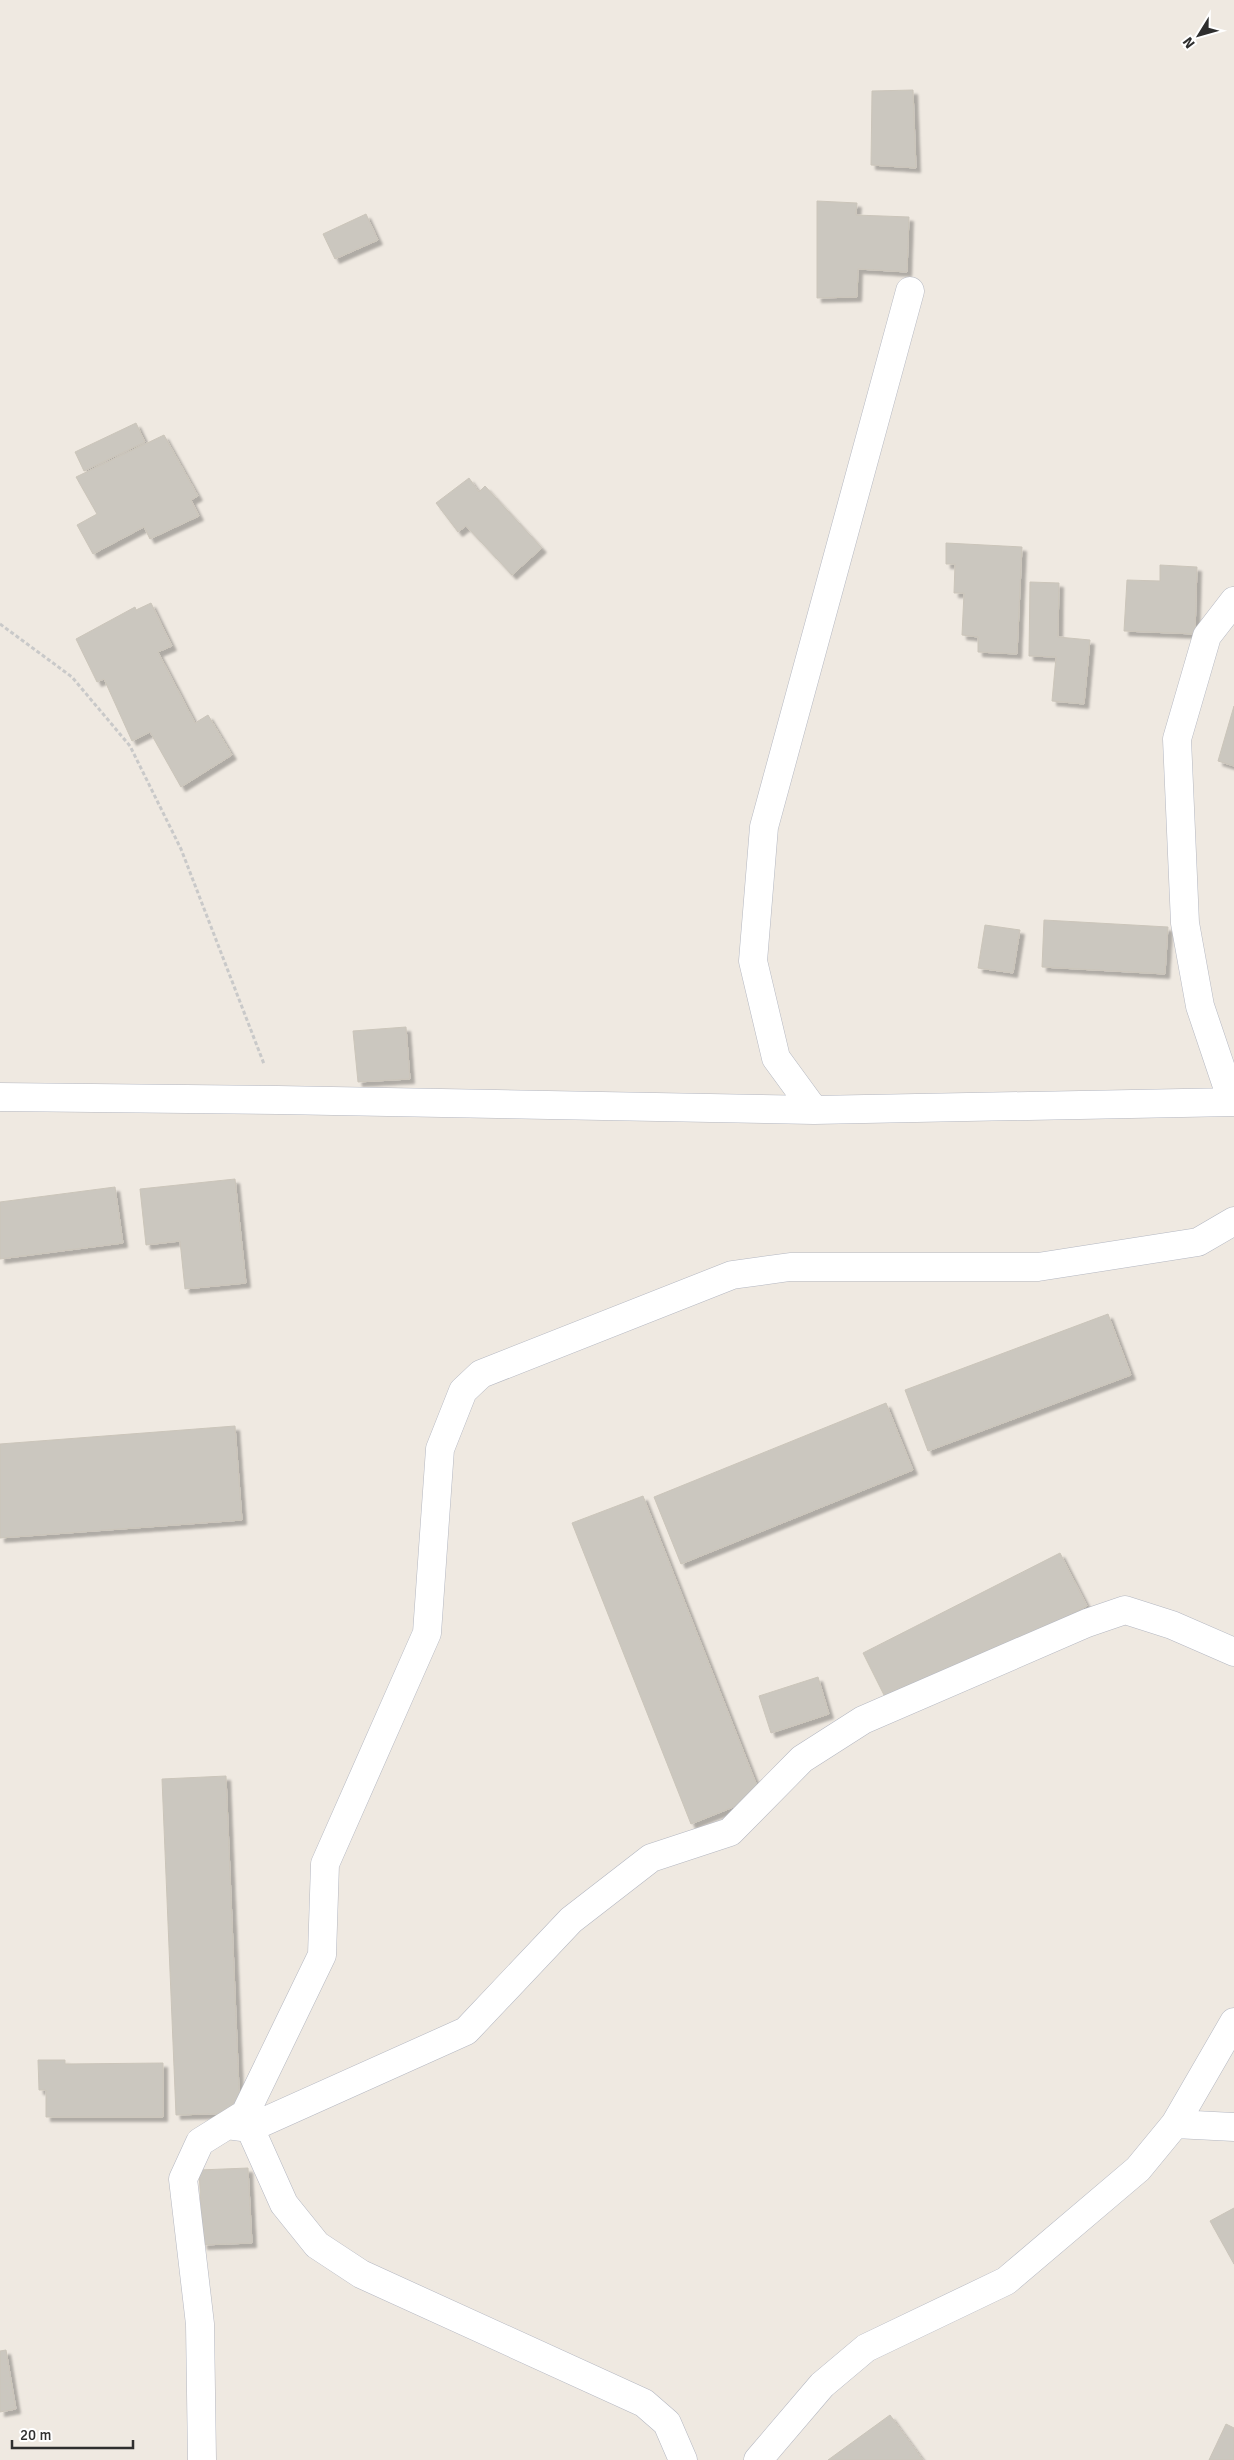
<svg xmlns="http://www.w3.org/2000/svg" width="1234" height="2460" font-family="Signika,sans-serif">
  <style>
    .building { fill: #cbc7bf; stroke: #cbc5ba; filter: url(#shadow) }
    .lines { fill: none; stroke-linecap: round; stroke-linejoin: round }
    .minor-casing { stroke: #b4b7c1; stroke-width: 29 }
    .path { stroke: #c9c9c9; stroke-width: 3; stroke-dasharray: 4 2.5; stroke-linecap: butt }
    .minor { stroke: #fff; stroke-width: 28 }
  </style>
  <defs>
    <filter id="shadow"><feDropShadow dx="4.5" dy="4.5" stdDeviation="1" flood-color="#0004"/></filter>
  </defs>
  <rect width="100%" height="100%" fill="#efe9e1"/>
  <!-- building -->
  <path class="building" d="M913 90 916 168 871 165 872 91Z
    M817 201 857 203 856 215 909 217 907 272 858 269 857 297 817 298Z
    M366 214 378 240 335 259 323 234Z
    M136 423 145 442 84 471 75 452Z
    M164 435 198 496 191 500 199 516 150 539 144 527 93 554 77 525 97 514 76 477Z
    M469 478 479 492 485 486 542 548 512 575 466 526 458 532 436 503Z
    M946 543 1022 547 1017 654 978 652V637L962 635 964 593H954L955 564H946Z
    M1160 565 1197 567 1195 634 1124 631 1127 580 1160 581Z
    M1030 582 1059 583 1058 637 1090 640 1084 704 1052 701 1056 657 1029 656Z
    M151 603 172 646 158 652 195 723 208 715 232 755 181 787 150 732 132 741 104 679 97 682 76 639 135 607 136 610Z
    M1234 706V766L1218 761Z
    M1044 920 1168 927 1165 974 1042 967Z
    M985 925 1020 930 1013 973 978 968Z
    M406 1027 410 1079 358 1082 353 1031Z
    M235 1179 246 1283 185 1289 180 1241 146 1245 140 1189Z
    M115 1187 123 1243 0 1259V1202Z
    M1108 1314 1131 1375 928 1451 905 1390Z
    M886 1403 913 1470 681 1564 654 1497Z
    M235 1426 242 1520 0 1538V1444Z
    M643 1496 761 1796 691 1824 572 1523Z
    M1060 1553 1087 1606 890 1707 863 1653Z
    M818 1677 829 1714 771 1733 759 1696Z
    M226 1776 240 2113 176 2115 162 1779Z
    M38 2060H65V2064L163 2063V2117H46V2090H39Z
    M248 2168 252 2243 203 2245 199 2170Z
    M1234 2208V2264L1210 2221Z
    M6 2350 16 2409 0 2412V2351Z
    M890 2415 923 2460H828Z
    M1226 2424 1234 2428V2460H1209Z"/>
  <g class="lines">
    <defs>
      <path id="minor" d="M0 1097 278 1100 814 1110 1234 1102
        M1232 1101 1200 1006 1185 923 1177 739 1207 636 1234 601
        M814 1110 776 1058 753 961 764 827 910 291
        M1175 2124 1234 2127
        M227 2125 250 2128 466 2031 571 1920 651 1858 730 1832 802 1759 863 1720 1087 1623 1125 1610 1172 1625 1234 1652
        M250 2128 284 2204 317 2245 361 2274 644 2403 667 2423 683 2460
        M202 2460 200 2324 183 2179 200 2142 245 2114 322 1955 325 1864 427 1633 440 1449 463 1391 481 1374 732 1275 790 1267H1038L1198 1242 1234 1221
        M758 2460 822 2385 866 2348 1006 2281 1138 2169 1175 2124 1234 2022"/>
    </defs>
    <!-- minor casing -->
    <use href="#minor" class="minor-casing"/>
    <!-- path -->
    <path class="path" d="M0 624 72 677 130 746 181 849 264 1064"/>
    <!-- minor -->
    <use href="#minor" class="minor"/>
  </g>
  <!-- north arrow -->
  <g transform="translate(1199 35) rotate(233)" stroke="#ffffff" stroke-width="4" paint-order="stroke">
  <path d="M0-4L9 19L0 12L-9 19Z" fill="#2e2e2e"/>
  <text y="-8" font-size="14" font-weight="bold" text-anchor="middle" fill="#2e2e2e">N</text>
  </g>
  <!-- scale -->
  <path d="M12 2440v8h121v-8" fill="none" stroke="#2e2e2e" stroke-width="2.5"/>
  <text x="20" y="2440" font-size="15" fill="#2e2e2e" stroke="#ffffff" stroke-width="4" paint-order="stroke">20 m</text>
</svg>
